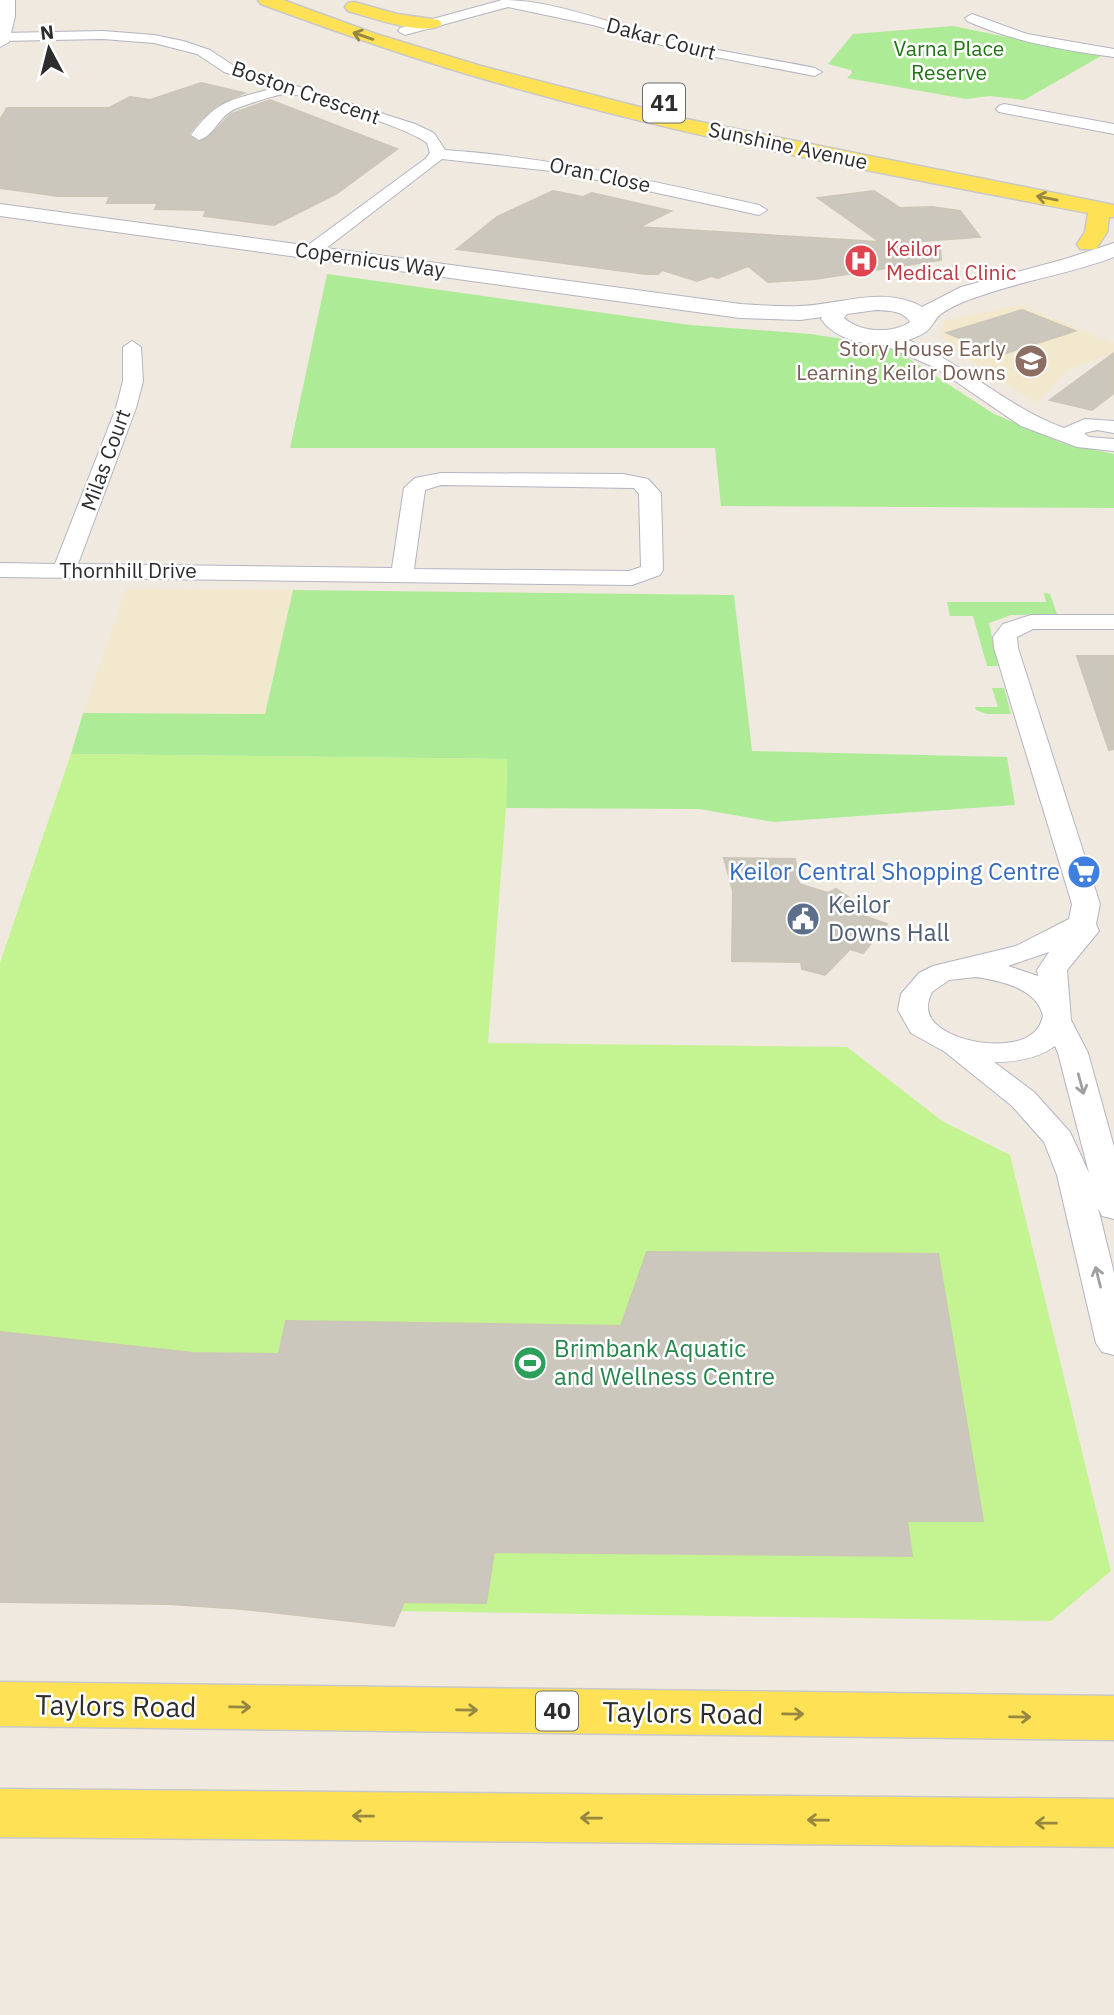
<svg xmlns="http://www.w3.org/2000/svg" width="1114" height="2015" font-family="'IBM Plex Sans',sans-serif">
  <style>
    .education { fill: #f2e8cd }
    .green { fill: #aeeb96 }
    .pitch { fill: #c4f391 }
    .building { fill: #cbc7bd; stroke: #ccc6b8; stroke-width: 2 }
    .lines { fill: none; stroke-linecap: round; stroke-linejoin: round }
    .minor-casing { stroke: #b3b4c2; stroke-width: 2 }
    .tertiary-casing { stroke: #b3b4c2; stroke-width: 2 }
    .primary-casing { stroke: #c8c8c8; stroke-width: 3 }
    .minor { fill: #fff; fill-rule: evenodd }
    .tertiary { fill: #fff; fill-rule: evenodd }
    .primary { fill: #ffe155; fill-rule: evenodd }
    .oneway { stroke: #968741 }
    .oneway2 { stroke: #a0a0a0 }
    .labels { text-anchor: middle; stroke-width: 5; stroke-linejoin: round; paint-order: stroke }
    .far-street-label { font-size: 21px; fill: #2d2d2d; stroke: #fff }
    .far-park-label { font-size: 21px; fill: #227413; stroke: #fff }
    .far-health-label { font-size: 21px; fill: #be3a42; stroke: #fff; text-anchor: start }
    .far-education-label { font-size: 21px; fill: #785e54; stroke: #fff; text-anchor: end }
    .shield { fill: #fff; stroke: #6c6c6c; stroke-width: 2 }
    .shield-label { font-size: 23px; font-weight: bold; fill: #2d2d2d }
    .shop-label { font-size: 24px; fill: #366cbe; stroke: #fff; text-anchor: end }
    .service-label { font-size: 24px; fill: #4e5e75; stroke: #fff; text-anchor: start }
    .leisure-label { font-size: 24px; fill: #27864d; stroke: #fff; text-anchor: start }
    .near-street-label { font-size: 28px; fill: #2d2d2d; stroke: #fff }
  </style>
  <rect width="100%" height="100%" fill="#f0e9df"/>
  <!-- education -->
  <path class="education" d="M1020 305 1114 343V354L1069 369 1036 403 953 349 941 336 939 331 946 320Z
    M126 589 293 590 265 714 83 713Z"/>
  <!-- green -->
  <path class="green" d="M953 26 1101 56 1024 100 990 96 966 99 847 78 852 73 851 70 828 64 853 34Z
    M327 274 690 325 811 334 875 344 897 351 994 414 1062 443 1114 454V508L721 506 715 448H290Z
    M293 590 734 595 752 751 1007 757 1015 805 774 822 699 809 506 808 507 759 71 754 83 713 265 714Z
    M1044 593 1050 594 1057 614 1011 615 989 623 998 666H987L973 616H950L947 602H1046Z
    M992 688H1004L1011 714H987L976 710 975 707H998Z"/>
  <!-- pitch -->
  <path class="pitch" d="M71 754 507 759 506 808 488 1043 847 1047 942 1121 1010 1155 1111 1571 1051 1621 326 1610 0 1598V963Z"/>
  <!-- building -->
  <path class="building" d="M201 83 244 93 217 105 199 121 188 135 198 142 210 136 231 114 270 100 397 149 336 194 274 225 204 216 206 210 155 209 158 203H107L110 196H58L0 188V120L7 108H109L130 97 150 100Z
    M553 191 583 197 592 193 671 211 639 227 880 242 818 198 874 191 900 208 932 207 960 211 980 237 894 243 940 246 941 260 815 279 768 282 748 266 718 278 711 276 697 281 662 270 658 274H646L457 249 497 217Z
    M1022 310 1075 331 1000 355 947 333Z
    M1114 353V393L1092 410 1050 400Z
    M1077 656H1114V749L1109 750Z
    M724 858 795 859 799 884 828 893 836 889 865 908 861 915 887 924 863 953 850 949 825 975 802 969 801 962 732 961 733 891Z
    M647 1252 938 1254 983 1521H907L912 1556 494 1552 486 1603 404 1602 394 1626 242 1609 168 1604 0 1602V1332L194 1353 279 1354 286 1321 621 1326Z"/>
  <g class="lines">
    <defs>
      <path id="minor" d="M502 0C559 0 623 29 682 42 726 53 771 59 815 68L822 72 815 76 679 50 593 25 508 7 405 35 398 31 400 28Z
        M972 14 1027 34 1114 49V57C1064 50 1014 42 967 21L965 18Z
        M103 31 154 35 183 41 210 50 234 66 415 124 434 133 445 150C552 157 655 182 759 205L767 210 759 215 560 172 442 159 316 256H304L301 252 304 248 425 159 430 153 427 143C412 130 313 97 291 94 281 92 246 105 235 109 220 115 214 136 199 140L191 135C218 98 233 100 274 88L224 72 197 54 154 43 103 39 0 41 2 33Z
        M1004 104 1114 124V134L999 112 996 109 999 106Z
        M879 330C949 348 998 404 1064 428L1085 419 1114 421V433L1097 430 1084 433 1089 437 1114 439V451L1077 447 1021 426 936 368 872 340 870 336Z
        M132 341 141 347 143 381 136 408 78 564 392 568 404 488 415 478 441 473 623 474 648 479 661 493 663 570 660 575 632 585 0 577V563L55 564 116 408 123 381V347ZM441 485 634 488 639 494 641 567 629 571 414 569 425 490Z
        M1031 615H1114V629H1033L1017 637 1018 648 1100 904 1096 924 1099 931 1067 970 1071 1020 1088 1053 1114 1147V1219L1102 1216 1098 1208 1114 1273V1355L1102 1352 1096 1343 1057 1175 1044 1142 1012 1106 945 1052 911 1033 898 1010 901 994 919 973 933 966 1016 946 1069 919 1072 904 994 648 993 637 1003 624ZM1049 952 1037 970 1038 976 1008 966ZM976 977C1001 981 1037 988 1043 1016 1041 1023 1039 1029 1032 1034 1010 1052 947 1043 931 1018 926 1010 928 1000 932 992L949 980ZM1055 1046 1058 1053 1089 1173 1070 1132 1034 1092 994 1062C1016 1062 1037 1059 1055 1046Z"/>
      <path id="tertiary" d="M0 0H15V16L9 42 0 47Z
        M0 204 740 304C760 305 780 307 800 306 839 305 885 285 922 307L961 287 1065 259 1114 243V257C1070 274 1024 280 980 296 967 300 952 306 941 314 933 320 933 328 924 333 895 351 841 348 821 319L822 317 800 320 740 318 0 216ZM876 310C888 311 903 310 910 322 892 334 861 333 844 318L847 314Z"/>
      <path id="primary" d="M258 0H283L376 34 481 66 686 119 1114 205V217H1109L1107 232 1096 249H1080L1077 244 1085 232 1088 213C880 173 670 135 467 74 397 53 329 29 261 4Z
        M354 2 397 14 439 20 442 24C429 38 366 16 348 11L345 7 348 3Z
        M0 1682 1114 1696V1740L0 1726Z
        M0 1789 1114 1799V1847L0 1837Z"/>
    </defs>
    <!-- minor casing -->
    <use href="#minor" class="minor-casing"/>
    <!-- tertiary casing -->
    <use href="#tertiary" class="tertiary-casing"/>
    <!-- primary casing -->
    <use href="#primary" class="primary-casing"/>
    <!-- minor -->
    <use href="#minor" class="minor"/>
    <!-- tertiary -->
    <use href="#tertiary" class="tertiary"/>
    <!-- primary -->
    <use href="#primary" class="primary"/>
  </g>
  <!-- one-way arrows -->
  <defs><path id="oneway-shaft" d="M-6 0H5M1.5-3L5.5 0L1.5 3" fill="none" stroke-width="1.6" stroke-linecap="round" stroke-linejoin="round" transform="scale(1.75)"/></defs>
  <g class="oneway">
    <use href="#oneway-shaft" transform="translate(363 36) rotate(-161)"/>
    <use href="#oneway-shaft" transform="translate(1047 198) rotate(-169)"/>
    <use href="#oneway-shaft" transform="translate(240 1707) rotate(1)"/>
    <use href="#oneway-shaft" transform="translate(467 1710) rotate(1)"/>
    <use href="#oneway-shaft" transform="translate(793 1714) rotate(1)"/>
    <use href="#oneway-shaft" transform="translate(1020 1717) rotate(1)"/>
    <use href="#oneway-shaft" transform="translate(363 1816) rotate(-179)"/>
    <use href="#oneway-shaft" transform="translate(591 1818) rotate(-179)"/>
    <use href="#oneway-shaft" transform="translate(818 1820) rotate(-179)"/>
    <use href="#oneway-shaft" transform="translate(1046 1823) rotate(-179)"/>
  </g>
  <g class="oneway2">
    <use href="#oneway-shaft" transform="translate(1081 1084) rotate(75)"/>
    <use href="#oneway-shaft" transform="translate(1098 1277) rotate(-104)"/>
  </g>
  <!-- icons -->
  <defs>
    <symbol id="hospital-disc" viewBox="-11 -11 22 22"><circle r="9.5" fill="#e0444e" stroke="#fff"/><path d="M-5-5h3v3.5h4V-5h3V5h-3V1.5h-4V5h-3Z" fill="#fff"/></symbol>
    <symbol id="school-disc" viewBox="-11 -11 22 22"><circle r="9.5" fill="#8d6e63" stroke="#fff"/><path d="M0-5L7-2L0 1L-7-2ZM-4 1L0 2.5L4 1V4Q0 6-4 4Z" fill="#fff"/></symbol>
    <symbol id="supermarket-disc" viewBox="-11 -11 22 22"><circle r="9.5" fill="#3f7fe0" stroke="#fff"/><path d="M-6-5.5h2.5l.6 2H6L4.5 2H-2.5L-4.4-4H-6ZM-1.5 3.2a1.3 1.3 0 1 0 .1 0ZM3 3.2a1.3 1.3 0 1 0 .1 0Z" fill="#fff"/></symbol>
    <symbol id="civic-disc" viewBox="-11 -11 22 22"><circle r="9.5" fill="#5c6f8a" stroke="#fff"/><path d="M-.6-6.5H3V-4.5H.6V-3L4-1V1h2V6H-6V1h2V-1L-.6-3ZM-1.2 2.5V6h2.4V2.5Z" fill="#fff"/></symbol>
    <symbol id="stadium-disc" viewBox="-11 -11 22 22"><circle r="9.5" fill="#2e9e5b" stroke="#fff"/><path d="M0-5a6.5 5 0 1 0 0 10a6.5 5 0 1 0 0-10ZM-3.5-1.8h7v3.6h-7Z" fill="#fff"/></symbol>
  </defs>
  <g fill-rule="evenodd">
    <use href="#hospital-disc" x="842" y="242" width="38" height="38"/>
    <use href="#school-disc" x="1012" y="342" width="38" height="38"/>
    <use href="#supermarket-disc" x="1065" y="853" width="38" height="38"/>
    <use href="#civic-disc" x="784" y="900" width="38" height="38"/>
    <use href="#stadium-disc" x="511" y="1344" width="38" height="38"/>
  </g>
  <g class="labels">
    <!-- far-street labels -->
    <g class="far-street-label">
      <text transform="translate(661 39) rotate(15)" y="7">Dakar Court</text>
      <text transform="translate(306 93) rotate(19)" y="7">Boston Crescent</text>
      <text transform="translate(788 146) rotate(12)" y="7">Sunshine Avenue</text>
      <text transform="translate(600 175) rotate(12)" y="7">Oran Close</text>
      <text transform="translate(370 260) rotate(8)" y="7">Copernicus Way</text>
      <text transform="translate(106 460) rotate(-70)" y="7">Milas Court</text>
      <text x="128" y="578">Thornhill Drive</text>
    </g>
    <!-- far-park labels -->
    <g class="far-park-label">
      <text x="949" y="56">Varna Place<tspan x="949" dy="24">Reserve</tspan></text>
    </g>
    <!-- far-health labels -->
    <g class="far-health-label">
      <text x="886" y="256">Keilor<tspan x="886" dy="24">Medical Clinic</tspan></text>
    </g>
    <!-- far-education labels -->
    <g class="far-education-label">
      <text x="1006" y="356">Story House Early<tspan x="1006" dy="24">Learning Keilor Downs</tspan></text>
    </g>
    <!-- shield labels -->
    <g class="shield">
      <rect x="643" y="83.5" width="42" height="39" rx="5"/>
      <rect x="536" y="1691.5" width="42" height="39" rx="5"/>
    </g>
    <g class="shield-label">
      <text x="664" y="111">41</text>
      <text x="557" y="1719">40</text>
    </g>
    <!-- shop labels -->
    <g class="shop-label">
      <text x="1060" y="880">Keilor Central Shopping Centre</text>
    </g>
    <!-- service labels -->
    <g class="service-label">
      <text x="828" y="913">Keilor<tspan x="828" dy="28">Downs Hall</tspan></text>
    </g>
    <!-- leisure labels -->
    <g class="leisure-label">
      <text x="554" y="1357">Brimbank Aquatic<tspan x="554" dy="28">and Wellness Centre</tspan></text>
    </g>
    <!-- near-street labels -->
    <g class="near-street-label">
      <text transform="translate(116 1706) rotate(1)" y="10">Taylors Road</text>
      <text transform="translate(683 1713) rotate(1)" y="10">Taylors Road</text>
    </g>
  </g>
  <!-- north arrow -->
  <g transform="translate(49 49) rotate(353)" stroke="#ffffff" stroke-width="5" paint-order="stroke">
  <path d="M0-5L12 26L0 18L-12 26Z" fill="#2d2d2d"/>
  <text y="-10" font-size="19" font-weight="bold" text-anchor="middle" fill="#2d2d2d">N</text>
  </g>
</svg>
